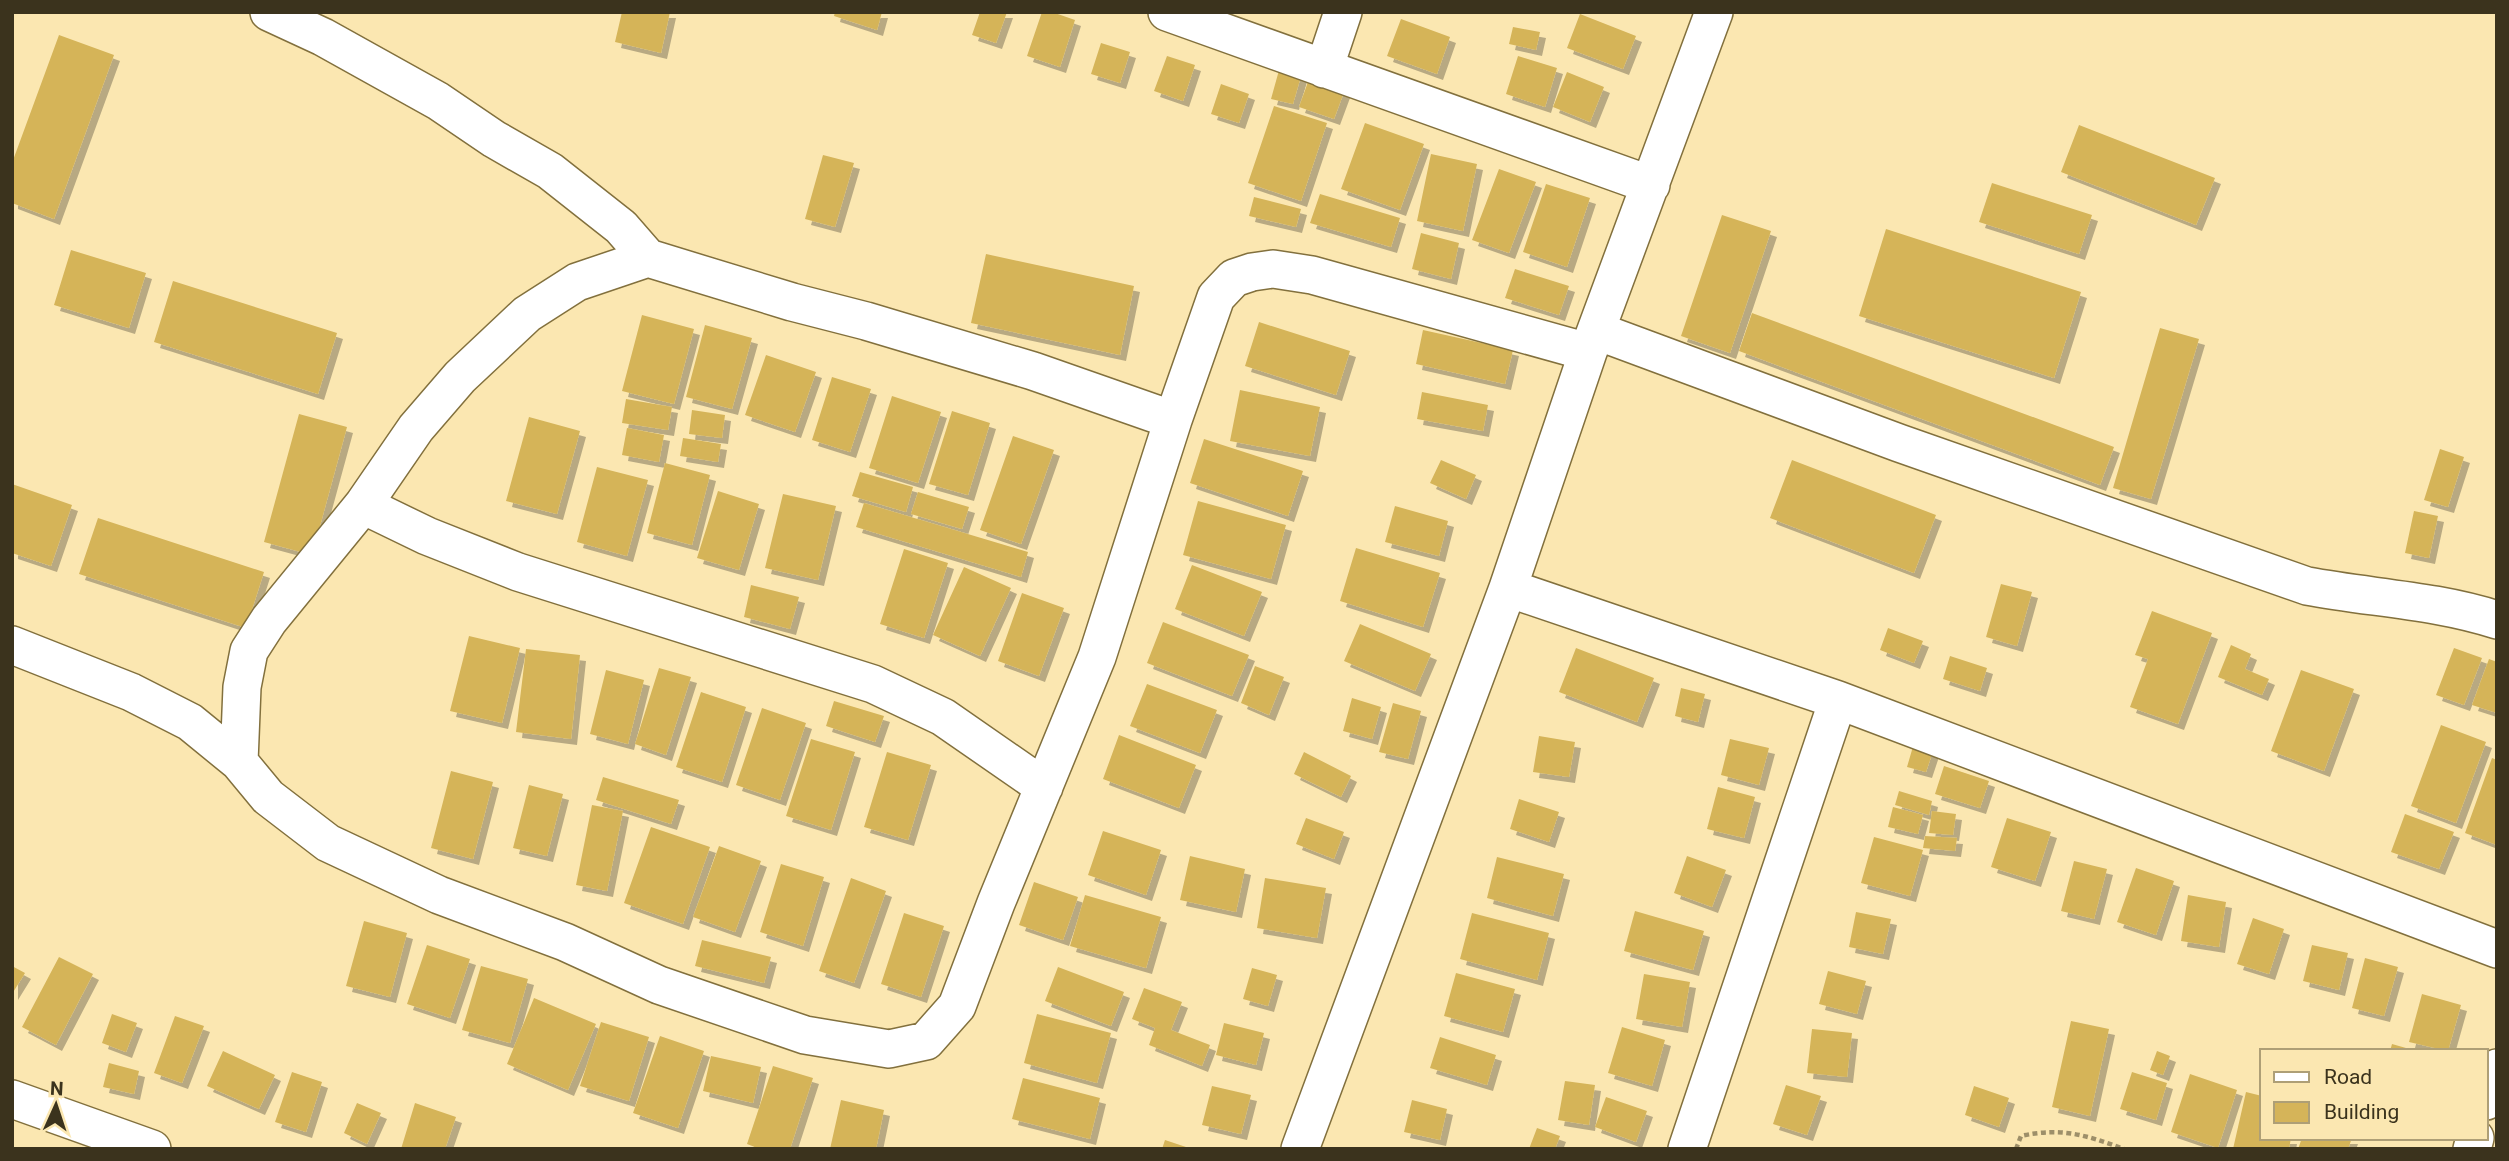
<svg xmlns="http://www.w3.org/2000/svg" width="2509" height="1161" font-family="Roboto,sans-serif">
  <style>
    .building { fill: #d5b459; filter: url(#shadow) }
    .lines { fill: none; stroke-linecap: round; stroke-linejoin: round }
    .minor-casing { stroke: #82703d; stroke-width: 40 }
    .path { stroke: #9d8f69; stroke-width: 4.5; stroke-dasharray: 5 3.5; stroke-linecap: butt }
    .minor { stroke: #fff; stroke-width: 37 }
  </style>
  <defs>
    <filter id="shadow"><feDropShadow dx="6" dy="6" stdDeviation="0" flood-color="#0004"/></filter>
  </defs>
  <rect width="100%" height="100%" fill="#fbe7b1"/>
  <!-- building -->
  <path class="building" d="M622 12H670L661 53 615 42Z
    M835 12H882L877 30 834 16Z
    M980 12H1007L996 43 972 35Z
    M1042 12H1052L1075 20 1060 67 1027 56Z
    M1580 14 1636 36 1623 69 1567 48Z
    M1401 19 1450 37 1437 74 1387 56Z
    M1513 27 1540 32 1536 50 1509 44Z
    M59 35 114 55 54 219 12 203V163Z
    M1101 43 1130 52 1120 83 1091 74Z
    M1167 56 1195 65 1183 101 1154 91Z
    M1518 56 1557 68 1545 107 1506 94Z
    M1281 63 1303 69 1293 104 1271 99Z
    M1567 72 1604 87 1590 122 1553 107Z
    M1309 79 1344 92 1334 119 1299 107Z
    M1221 84 1249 94 1239 123 1211 114Z
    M1274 106 1327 123 1301 201 1248 183Z
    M1365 123 1424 144 1400 210 1341 189Z
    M2079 125 2215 178 2196 225 2061 172Z
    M1431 154 1477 164 1463 231 1417 221Z
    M823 155 854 163 835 227 805 219Z
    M1499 169 1536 182 1509 253 1472 240Z
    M1992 183 2092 215 2079 254 1979 222Z
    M1546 184 1590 198 1567 267 1523 252Z
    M1320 194 1400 218 1391 247 1310 223Z
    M1254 197 1301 209 1296 227 1249 216Z
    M1722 215 1771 231 1730 353 1681 336Z
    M1886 229 2081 292 2054 378 1859 316Z
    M1421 233 1459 243 1451 279 1412 269Z
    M71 250 146 273 129 328 54 305Z
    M986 254 1134 286 1120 355 971 323Z
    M1515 269 1569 286 1559 315 1505 298Z
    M173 281 337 333 318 394 154 342Z
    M1752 313 2114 447 2100 485 1739 351Z
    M642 315 694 329 674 404 622 391Z
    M1259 322 1350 351 1336 395 1245 366Z
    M705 325 752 338 732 409 686 397Z
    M2160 328 2199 339 2151 499 2113 488Z
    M1423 330 1513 350 1505 384 1416 364Z
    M766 355 816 372 795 432 745 415Z
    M832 377 871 389 850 452 812 440Z
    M1240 390 1320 407 1310 456 1230 441Z
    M1422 392 1488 405 1483 431 1417 419Z
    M892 396 941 412 918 483 869 468Z
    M626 399 672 407 668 430 622 423Z
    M692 410 725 415 722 438 689 434Z
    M952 411 990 423 968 495 929 484Z
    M299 414 347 427 312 555 264 542Z
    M529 417 580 431 557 514 506 501Z
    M627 428 664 435 659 462 622 455Z
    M1013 436 1054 450 1021 544 980 530Z
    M683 438 721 444 718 462 680 456Z
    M1204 439 1303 471 1288 516 1190 483Z
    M2440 449 2464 457 2448 507 2424 500Z
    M1441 460 1476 475 1466 499 1430 483Z
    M1792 460 1936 515 1914 573 1770 518Z
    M665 463 710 475 692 545 647 533Z
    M597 467 648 480 627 556 577 542Z
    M860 472 913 487 906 512 852 496Z
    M12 484 72 505 51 566 12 553Z
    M718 491 759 504 739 570 697 558Z
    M918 492 969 507 962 529 911 514Z
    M783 494 836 506 818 580 765 568Z
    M1198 501 1286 525 1271 579 1183 555Z
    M864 503 1028 552 1021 577 856 527Z
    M1395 506 1448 521 1439 556 1385 542Z
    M2414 511 2438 516 2429 558 2405 553Z
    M98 518 264 572 246 628 79 574Z
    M1356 548 1440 573 1423 627 1340 601Z
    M904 549 948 563 924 638 880 624Z
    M1192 565 1262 592 1244 636 1175 609Z
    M964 567 1011 588 980 656 933 635Z
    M2001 584 2032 592 2017 646 1986 637Z
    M751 585 799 597 790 629 744 617Z
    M1022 593 1064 608 1039 676 998 661Z
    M2152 611 2212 633 2178 724 2130 707 2148 659 2135 655Z
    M1163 622 1249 655 1232 696 1147 663Z
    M1360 624 1431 654 1415 691 1344 661Z
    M1888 628 1923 641 1914 663 1880 650Z
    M469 636 520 648 502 723 450 711Z
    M2231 645 2251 654 2245 669 2269 679 2262 695 2218 677Z
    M1576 648 1654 678 1637 722 1559 692Z
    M2454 648 2482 658 2464 705 2436 695Z
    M526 649 580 655 571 739 516 732Z
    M1950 656 1987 668 1980 691 1943 679Z
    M2489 659 2497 662V713L2472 705Z
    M1255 666 1284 677 1269 715 1241 703Z
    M659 668 691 677 666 755 635 744Z
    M606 670 644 680 628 744 590 734Z
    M2301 670 2354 689 2324 771 2271 751Z
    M1147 684 1217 710 1200 753 1130 726Z
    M1681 688 1705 694 1698 722 1675 716Z
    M701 692 746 707 722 782 676 767Z
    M1352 698 1381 707 1372 739 1343 731Z
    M834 701 884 716 875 742 826 726Z
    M1393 703 1421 711 1408 759 1379 752Z
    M762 708 806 723 780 800 736 785Z
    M2441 725 2486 742 2456 823 2411 806Z
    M1119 735 1196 765 1179 808 1103 779Z
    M1539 736 1575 742 1569 777 1533 772Z
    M811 739 855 752 831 830 786 816Z
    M1730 739 1769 748 1759 785 1721 775Z
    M1914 743 1934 748 1926 772 1907 767Z
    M887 752 931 765 908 840 864 827Z
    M1304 752 1351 776 1341 797 1294 774Z
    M2492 758 2497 760V845L2465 833Z
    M1944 766 1989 781 1980 808 1935 794Z
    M451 771 493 782 473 859 431 848Z
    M603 777 679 800 671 824 596 800Z
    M529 785 563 794 547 856 513 848Z
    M1718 787 1755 797 1744 838 1707 829Z
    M1899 791 1932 801 1929 815 1895 805Z
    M1519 799 1559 812 1549 842 1510 829Z
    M592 805 623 811 607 891 576 885Z
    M1893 807 1923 815 1918 834 1888 827Z
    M1932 811 1956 814 1953 835 1929 833Z
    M2405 814 2454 832 2439 869 2391 852Z
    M1306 818 1344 832 1334 859 1296 844Z
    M2007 818 2051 832 2035 881 1991 867Z
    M651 827 710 847 683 924 624 903Z
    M1103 831 1161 850 1146 895 1088 875Z
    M1925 836 1957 838 1955 851 1923 848Z
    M1874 837 1923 850 1910 896 1861 883Z
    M719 846 761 861 735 932 693 917Z
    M1190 856 1245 869 1236 912 1180 900Z
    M1687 856 1726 870 1712 907 1674 893Z
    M1497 857 1564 874 1553 916 1487 898Z
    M2074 861 2107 869 2094 919 2061 911Z
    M781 864 824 877 803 946 760 932Z
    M2136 868 2174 881 2156 935 2117 922Z
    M851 878 886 891 854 983 819 971Z
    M1265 878 1326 888 1317 938 1257 928Z
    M1034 882 1078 897 1063 940 1019 925Z
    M1085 895 1161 917 1146 968 1070 946Z
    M2188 895 2226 902 2219 947 2181 941Z
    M1635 911 1704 931 1693 970 1624 951Z
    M1856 912 1891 919 1883 954 1849 947Z
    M904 913 944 926 921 997 881 984Z
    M1472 913 1549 933 1537 980 1460 959Z
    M2253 918 2284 929 2269 974 2237 964Z
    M364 921 407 933 390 997 346 986Z
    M702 940 771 957 764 983 695 966Z
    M427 945 470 959 450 1018 407 1004Z
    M2312 945 2348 953 2339 990 2303 981Z
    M59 957 93 974 56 1045 22 1027Z
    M2365 958 2398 967 2384 1016 2352 1008Z
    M12 966 25 973 12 994Z
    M481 966 528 979 510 1043 462 1030Z
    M1058 967 1124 992 1111 1026 1045 1001Z
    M1252 968 1277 975 1268 1006 1243 999Z
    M1828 971 1866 981 1857 1014 1819 1004Z
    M1456 973 1515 989 1503 1032 1444 1016Z
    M1644 974 1690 982 1682 1027 1636 1019Z
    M1144 988 1182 1002 1171 1030 1210 1045 1202 1066 1149 1045 1155 1028 1132 1019Z
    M2422 994 2461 1005 2448 1051 2409 1042Z
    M534 998 596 1024 568 1090 507 1064Z
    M112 1014 137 1023 126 1052 102 1043Z
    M1037 1014 1111 1033 1097 1083 1024 1063Z
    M175 1016 204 1026 182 1083 154 1073Z
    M2071 1021 2109 1029 2090 1116 2052 1107Z
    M601 1022 649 1037 629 1101 580 1086Z
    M1224 1023 1264 1033 1256 1065 1216 1055Z
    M1622 1027 1665 1040 1652 1086 1608 1073Z
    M1812 1029 1852 1033 1847 1077 1807 1073Z
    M660 1036 704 1051 678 1128 633 1113Z
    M1440 1037 1496 1055 1487 1085 1430 1068Z
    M2392 1044 2413 1050 2412 1051H2390Z
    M223 1051 275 1075 259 1109 207 1086Z
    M2157 1051 2170 1056 2163 1075 2150 1070Z
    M711 1056 761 1067 753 1103 703 1091Z
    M109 1063 139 1071 134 1094 103 1087Z
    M773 1066 813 1078 790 1149H760L747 1144Z
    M292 1072 322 1082 306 1132 275 1122Z
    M2132 1072 2167 1083 2156 1120 2120 1109Z
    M2190 1074 2237 1090 2218 1148 2171 1132Z
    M1023 1078 1100 1098 1090 1139 1012 1119Z
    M1565 1081 1595 1085 1589 1125 1558 1120Z
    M1786 1085 1821 1096 1807 1135 1773 1124Z
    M1212 1086 1251 1095 1241 1134 1202 1125Z
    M1974 1086 2009 1098 1999 1127 1965 1115Z
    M2246 1092 2262 1096V1138H2291L2289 1149H2233Z
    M1606 1097 1647 1111 1636 1142 1595 1127Z
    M841 1100 884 1110 876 1149H830Z
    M1412 1100 1447 1109 1440 1140 1404 1132Z
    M357 1103 381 1113 367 1144 344 1133Z
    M415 1103 456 1117 445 1149H401Z
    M1537 1128 1560 1136 1555 1149H1529Z
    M2302 1138H2352L2348 1149H2298Z
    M1165 1140 1189 1148V1149H1162Z"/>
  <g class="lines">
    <defs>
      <path id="minor" d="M269 12 323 37 438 101 494 139 550 171 621 227 648 258 792 302 866 321 1033 371 1173 420
        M1167 12 1651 185
        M1324 69 1343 12
        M1597 331 1899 443 2307 586C2371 598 2435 600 2497 620
        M363 505 427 536 518 572 873 684 943 717 1044 787
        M1508 588 1838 700 2497 949
        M12 645 131 692 190 722 239 762 268 797 328 843 439 895 565 942 659 985 805 1035 889 1049 926 1041 957 1006 996 903 1097 657 1173 420 1216 297 1234 278 1252 272 1273 269 1312 275 1588 352
        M239 762 242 687 249 651 269 620 363 505 416 428 460 377 527 314 577 282 648 258
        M12 1099 152 1149
        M2486 1101 2497 1068
        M1300 1149 1508 588 1588 352 1714 12
        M1687 1149 1838 700
        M2472 1149 2475 1138"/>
    </defs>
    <!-- minor casing -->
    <use href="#minor" class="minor-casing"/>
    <!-- path -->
    <path class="path" d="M2016 1149 2021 1136C2061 1127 2086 1135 2124 1149"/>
    <!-- minor -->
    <use href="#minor" class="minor"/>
  </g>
  <!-- border -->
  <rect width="2509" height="1161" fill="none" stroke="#3b331d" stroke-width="28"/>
  <!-- legend -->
  <rect x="2260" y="1049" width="228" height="91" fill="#fbe7b1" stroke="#ae9f76" stroke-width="2"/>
  <rect x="2274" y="1072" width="35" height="10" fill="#ffffff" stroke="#ae9f76" stroke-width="2"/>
  <text x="2324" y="1084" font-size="21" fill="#3b331d">Road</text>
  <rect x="2274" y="1102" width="35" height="21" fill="#d5b459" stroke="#ae9f76" stroke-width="2"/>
  <text x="2324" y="1119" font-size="21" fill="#3b331d">Building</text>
  <!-- north arrow -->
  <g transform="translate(56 1105) rotate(3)" stroke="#fbe7b1" stroke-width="5" paint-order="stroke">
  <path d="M0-5L12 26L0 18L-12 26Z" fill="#3b331d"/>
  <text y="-10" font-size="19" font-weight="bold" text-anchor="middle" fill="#3b331d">N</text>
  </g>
</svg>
